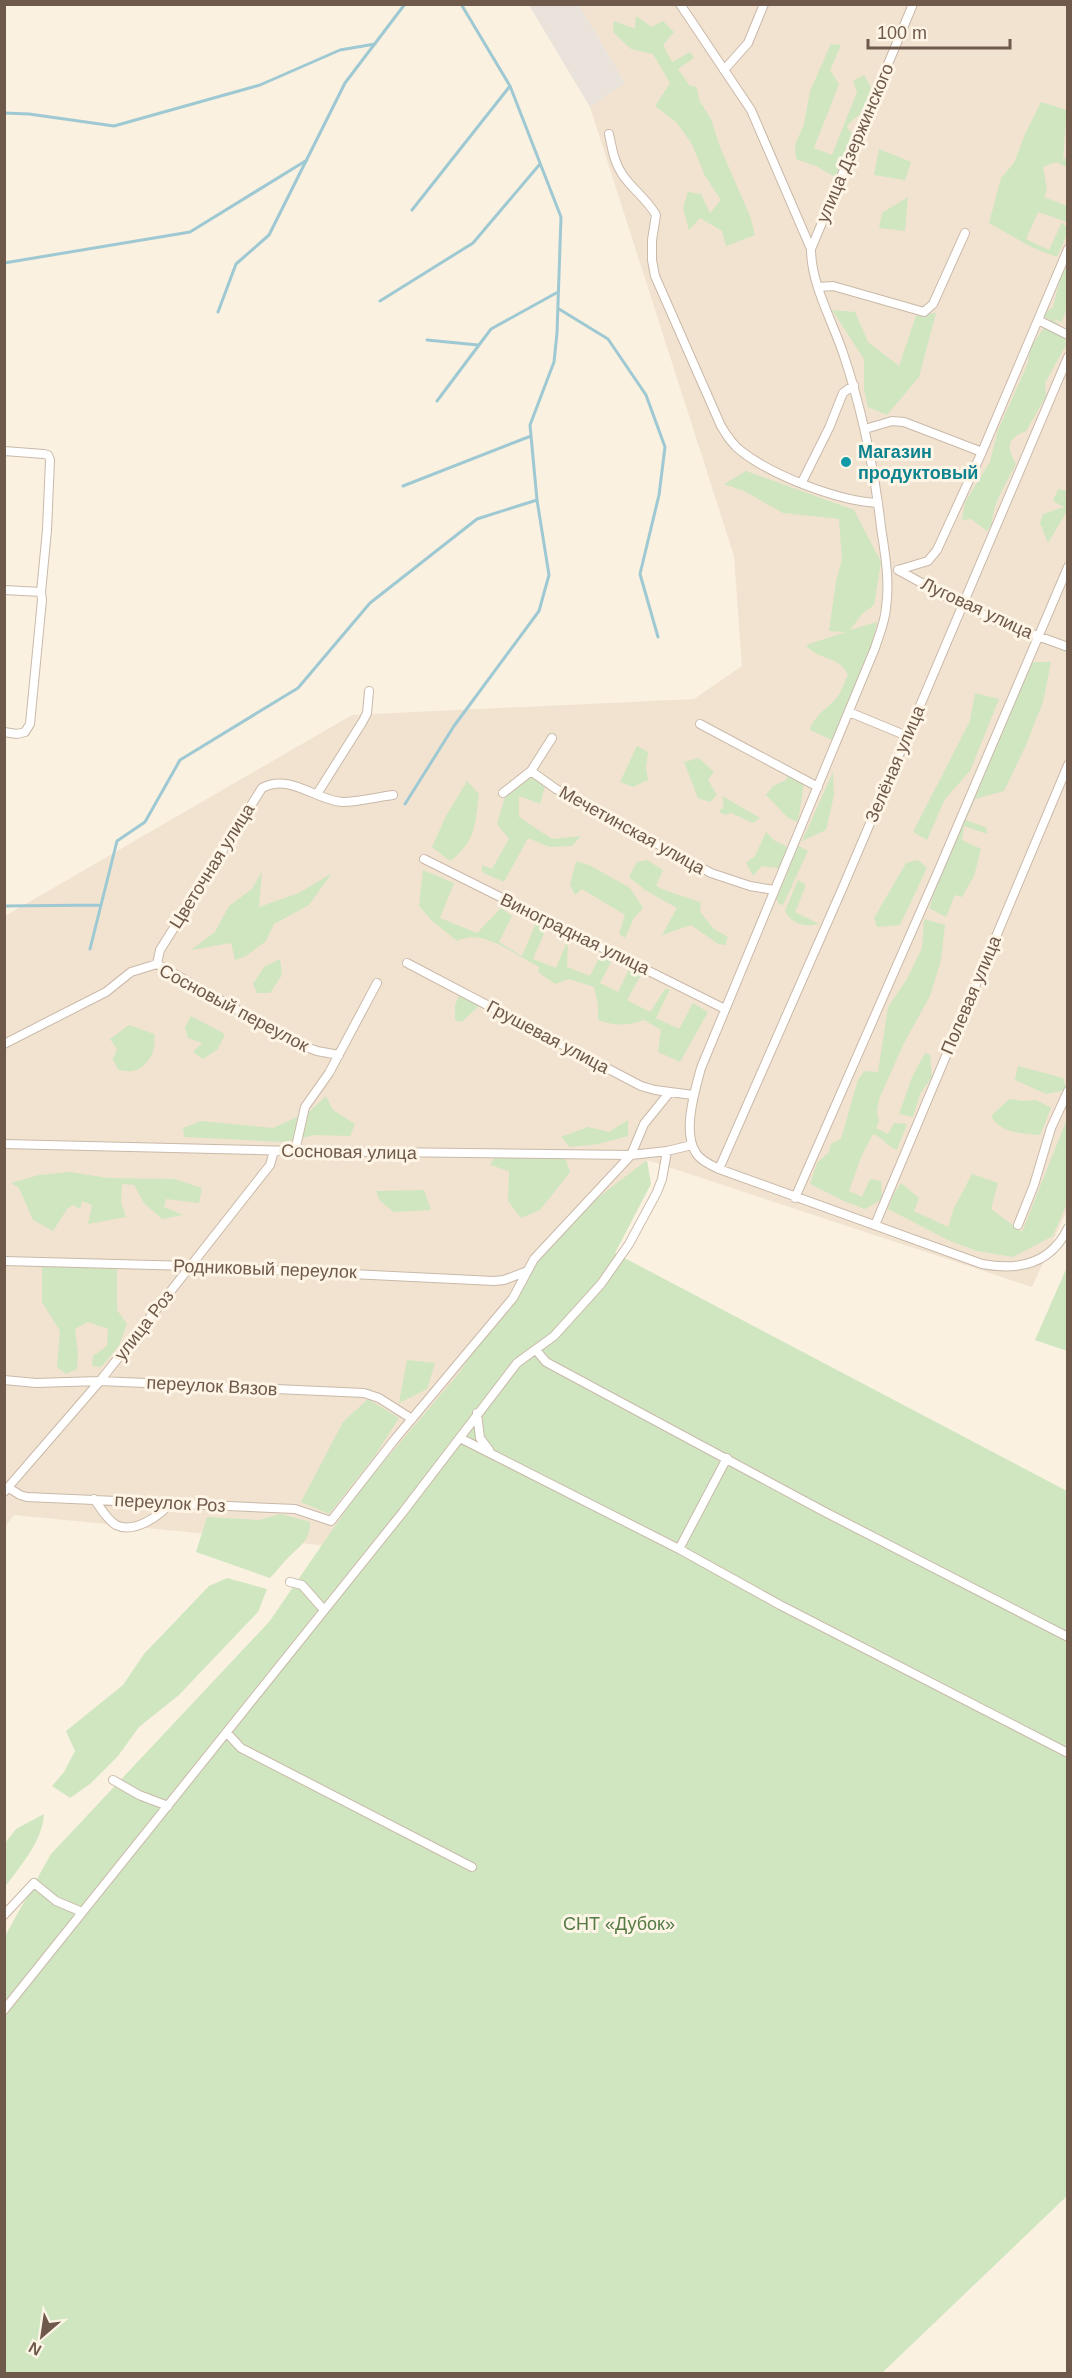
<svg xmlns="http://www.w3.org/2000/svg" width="1072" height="2378" font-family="Helvetica,sans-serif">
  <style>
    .residential { fill: #f1e3d0 }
    .industrial { fill: #e9e3dc }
    .green { fill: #cfe6c1 }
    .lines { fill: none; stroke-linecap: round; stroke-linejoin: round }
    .stream { stroke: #9ec9d3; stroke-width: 3 }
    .minor-casing { stroke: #cab9a9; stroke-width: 10 }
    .minor { stroke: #fff; stroke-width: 8 }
    .culture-dot { fill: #0f9aa8; stroke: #fef5e7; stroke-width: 2 }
    .labels { text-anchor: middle; stroke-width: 6; stroke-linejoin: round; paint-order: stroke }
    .street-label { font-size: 18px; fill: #6f594a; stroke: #fef5e7 }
    .culture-label { font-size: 18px; font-weight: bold; fill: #0d838f; stroke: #fef5e7; text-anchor: start }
    .park-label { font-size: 18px; fill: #547a45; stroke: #fef5e7 }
  </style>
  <rect width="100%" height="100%" fill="#faf1e1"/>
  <!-- residential -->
  <path class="residential" d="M579 5H1067L1068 1208 1032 1287 647 1160 330 1546 14 1515 5 1527V916L352 715 694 699 742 666 734 556 590 107 625 83Z"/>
  <!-- industrial -->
  <path class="industrial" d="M529 5H579L625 83 590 107Z"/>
  <!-- green -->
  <path class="green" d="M636 16 652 27 663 21 674 32 663 45 672 62 690 52 694 58 678 69 690 86 697 87 699 100 711 119 720 147 750 216 755 235 726 246 722 231 700 218 689 230 683 208 688 192 701 194 710 213 721 200 705 176 692 144 677 123 655 106 670 83 653 54 631 49 613 32 614 21 635 29Z
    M831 44 841 45 830 70 839 84 814 148 832 155 857 92 853 81 864 75 871 87C869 97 866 109 858 116 853 120 851 121 847 127L853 135 835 177 816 166 796 159 795 145 804 124 810 91Z
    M1041 102 1067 110 1063 158 1067 160V167L1056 162 1043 167 1047 190 1044 197 1067 206V222L1038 212 1026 239 1049 250 1062 222 1067 228V234L1057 257 1031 247 989 223 1001 178 1014 163 1025 134Z
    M879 149 911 162 905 180 874 175Z
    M908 197 905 231 879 228 882 213Z
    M1067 266V306L1062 322 1053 319 1063 328 1066 345 1045 383 1046 396 1026 431C1007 438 1006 447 1016 464 1007 483 992 503 992 524L987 531 971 519 962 520 965 502 990 462 998 430 1028 363 1030 348 1050 319 1045 318V313L1053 307 1060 279Z
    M832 310 855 312 868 342 899 366 916 316 936 313 919 377 887 415 868 407 864 389V359Z
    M746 471 854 510 881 562 874 605 862 614 850 630 877 622C869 662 856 707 832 740L810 730C814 714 831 707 840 693 843 687 845 680 848 675 840 655 818 661 806 645L846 632 829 631 836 582 842 559 839 519 783 513 744 491 724 484Z
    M1058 489 1067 491V511L1048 543 1040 523 1043 514 1064 507 1053 501Z
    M1027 662H1051L1043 702 1026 745 1004 791 975 799 966 820 987 828V834L964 826 962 840 981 849 974 876 962 897 955 895 946 917 929 908 939 879Z
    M975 693 999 699 970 771 945 799 927 840 913 832 970 721Z
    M637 746 648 752 646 768 648 780 633 787 620 782Z
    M699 758 714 772 708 780 717 795 710 802 698 798 684 762Z
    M833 772 834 795 826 830 802 841Z
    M525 776 546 783 540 804 519 796V817L552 839 581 836 572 846 550 847 528 838 504 882 482 872V865L492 869 509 839 497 824 507 790Z
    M788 776 804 783 798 822 788 818 766 795 773 786 786 780Z
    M467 781 479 794C475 824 476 842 450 861L432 847 446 816Z
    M722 796 760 818 753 823 731 813 726 815 719 812 724 806Z
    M766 832 775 841 786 846V854L779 868 762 866 753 876 746 863 755 856Z
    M797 845 808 851 783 905 779 904 776 898 787 874Z
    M647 860 663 870 656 886C671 894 686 896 701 903L700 912 714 929 728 937 725 945 718 944 691 925 662 935 677 908 645 890 629 877 637 862Z
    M918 860 927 868 900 925 877 927 874 918 906 863Z
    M576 861 591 866 630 888 643 908 634 918 625 938 619 934 625 915 582 889 575 895 570 885Z
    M423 870 454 883 440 918 477 933 501 908 512 916 499 942 522 956 536 923 546 929 533 959 556 968 568 940 567 967 590 976 602 952 611 962 600 983 618 992 629 969 641 975 627 1000 650 1012 665 989H670L656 1018 679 1029 693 1003 708 1012 680 1062 658 1052 661 1030 644 1020C627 1026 615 1026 598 1020V1004L594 987 569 979 555 984 538 972 539 967C517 956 482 927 457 941L432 921 419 906Z
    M262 871 259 907 299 893 332 873 309 905 274 924 266 941 246 956 235 960 231 943 191 950 215 932 229 906 252 889Z
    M798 880 805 884V888L795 912 819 924C805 927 792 925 785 911Z
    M924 919 945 925 941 960 930 996 904 1043 879 1099 877 1112 879 1122 876 1128 888 1134 894 1123 907 1124 897 1150C886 1146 883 1137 873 1134L861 1157 849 1191 862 1197 870 1179 881 1181 882 1199 865 1209 844 1201 810 1184 817 1163 829 1152 831 1144 841 1139 858 1080 864 1071 878 1072 888 1007 907 979 922 948Z
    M280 959 282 975 270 993H257L253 984 264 967Z
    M461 991 482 1003 462 1022 455 1020V1005Z
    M191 1016 225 1034 218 1049 203 1059 193 1052 202 1043 188 1038 185 1027Z
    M129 1025 154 1034C157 1049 149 1067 133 1071 129 1072 123 1070 118 1070L113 1059 117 1049 110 1039Z
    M925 1053 930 1055 932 1077 920 1094 913 1117 899 1114 912 1077Z
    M1018 1066 1063 1078 1067 1090 1046 1094 1015 1080Z
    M326 1096 333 1110 355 1124 350 1136 315 1135 284 1142 184 1137 183 1128 201 1121 273 1128 310 1111Z
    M1009 1099 1024 1101 1036 1100 1051 1108 1040 1135C1022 1133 1001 1134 991 1116Z
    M1067 1119V1203L1053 1236 1013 1257 977 1251 950 1241 888 1209 893 1195 901 1183 919 1198 914 1211 948 1227 954 1208 972 1174 998 1183 991 1209 1022 1232Z
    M628 1120V1136L598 1144 570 1147 561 1137 588 1127 609 1132Z
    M497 1153 564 1154 570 1172 540 1210 521 1218 508 1201 509 1171 490 1165Z
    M647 1160 651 1184 615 1253 1067 1491V2196L882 2373 5 2374V1936L51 1854 269 1622 359 1491 459 1373 552 1233Z
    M70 1172 108 1178 175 1179 202 1188 199 1203 166 1199 164 1207 183 1215 162 1219 144 1203 134 1185 122 1184 121 1202 126 1217 88 1224 92 1205 82 1201 80 1209 73 1205 67 1209 53 1231 33 1220 19 1188 11 1183 39 1175Z
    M424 1190 431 1210 394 1212 380 1201 376 1191Z
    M42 1266 117 1269V1310L127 1324 119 1346 101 1367 92 1366 93 1356 107 1346 108 1329 88 1322 75 1329 78 1352 77 1369 66 1374 57 1367 60 1331 42 1302Z
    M1067 1267 1068 1351H1067L1035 1340Z
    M407 1360 435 1363 427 1389 399 1403Z
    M368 1399 399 1418 374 1457 329 1514 301 1502 343 1422Z
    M281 1514 310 1522C310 1540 302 1544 291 1555 283 1562 277 1571 270 1578L196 1552 207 1517 259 1520Z
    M227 1578 267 1589 258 1612 179 1695 139 1727 118 1756 90 1784 70 1798 52 1786 64 1772 75 1751 66 1731 123 1685 144 1654 209 1586Z
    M44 1814C42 1842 21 1865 5 1887V1843L16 1829Z"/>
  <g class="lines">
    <!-- stream -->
    <path class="stream" d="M4 113 29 114 114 126 260 85 340 50 375 44
      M412 210 510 86
      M4 263 190 232 307 160
      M380 301 473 243 540 164
      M559 309 608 339 646 395 665 447 659 495 640 574 658 637
      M218 312 236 264 269 235 345 83 405 4
      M427 340 478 345
      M437 401 491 329 558 292
      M403 486 531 436
      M405 804 454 726 539 611 549 575 537 500 530 425 554 362 557 333 561 217 510 86 461 4
      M4 906 101 905
      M90 949 117 841 145 822 180 760 298 688 370 603 477 519 537 500"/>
    <defs>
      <path id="minor" d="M680 4 751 110 811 249
        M913 4 811 249C811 284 832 320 843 353 862 409 874 468 881 527 885 554 890 581 886 608 885 622 879 635 875 648L701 1068C695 1090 682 1132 696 1153 701 1161 711 1165 719 1169L982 1264C1019 1271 1051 1264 1068 1228
        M724 70 748 43 764 4
        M609 134C612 148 614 162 622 174 632 189 647 199 656 215L652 240V260L655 276 721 426C727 436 732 444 741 451 773 476 838 501 878 503
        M819 287 833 286 924 312 933 304 965 233
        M1038 320 1068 335
        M865 429 892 421 904 422 982 452
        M4 451 44 454 48 455 50 460 47 530 41 592 4 590
        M802 482 829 428 843 393 854 385
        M898 570 928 561 937 550 982 452 1068 249
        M898 570 962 605 1001 623 1068 647
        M849 712 907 736
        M700 724 818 787
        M4 732 17 734 25 732 30 724 42 600 41 592
        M552 738 531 771 556 789 711 873 750 886 774 890
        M503 793 531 771
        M317 794 363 721 367 713 369 691
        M424 859 725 1009
        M407 963 641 1086 655 1090 693 1095
        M157 964 160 950 262 788C290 773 315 800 342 802 359 802 377 797 393 795
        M4 1044 106 992 131 972 157 964 296 1043 317 1051 339 1055
        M4 1144 295 1151 631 1155 667 1151 692 1145
        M295 1151 305 1107 329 1073 377 983
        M719 1169 843 887 1068 357
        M795 1198 940 867 1068 567
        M875 1225 1068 765
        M1018 1225 1034 1185 1051 1128 1068 1091
        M4 1261 190 1266 494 1281 504 1280 525 1272
        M536 1350 546 1362 823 1511 1068 1637
        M4 1380 36 1383 100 1381 364 1393 379 1398 412 1419
        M477 1413 480 1438 489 1450
        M460 1438 679 1549 780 1605 1068 1753
        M9 1488 20 1495 27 1497 295 1509 331 1521 395 1439 513 1298 534 1259 631 1155 644 1124 669 1093
        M4 1492 100 1381 270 1165 274 1151
        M94 1499C100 1507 107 1520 116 1525 134 1534 160 1516 171 1502
        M679 1549 727 1458
        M290 1582 302 1585 324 1610
        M227 1733 241 1748 472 1867
        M113 1780 139 1795 168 1806
        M4 1915 34 1883 56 1901 82 1912
        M4 2010 403 1512 517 1363 554 1336 601 1284 629 1244 657 1192 662 1179 667 1151"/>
    </defs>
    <!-- minor casing -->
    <use href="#minor" class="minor-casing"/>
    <!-- minor -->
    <use href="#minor" class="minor"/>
  </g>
  <!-- markers -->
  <circle class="culture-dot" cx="846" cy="462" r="6"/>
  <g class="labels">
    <!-- street labels -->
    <g class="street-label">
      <text transform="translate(855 143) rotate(-67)" y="6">улица Дзержинского</text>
      <text transform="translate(977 608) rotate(25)" y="6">Луговая улица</text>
      <text transform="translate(895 764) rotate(-67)" y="6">Зелёная улица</text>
      <text transform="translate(632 830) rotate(29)" y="6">Мечетинская улица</text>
      <text transform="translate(212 866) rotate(-58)" y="6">Цветочная улица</text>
      <text transform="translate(575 934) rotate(26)" y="6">Виноградная улица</text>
      <text transform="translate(971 995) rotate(-67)" y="6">Полевая улица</text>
      <text transform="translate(234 1008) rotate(28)" y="6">Сосновый переулок</text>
      <text transform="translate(548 1037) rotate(28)" y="6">Грушевая улица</text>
      <text transform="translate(349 1152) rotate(1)" y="6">Сосновая улица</text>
      <text transform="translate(265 1269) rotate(2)" y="6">Родниковый переулок</text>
      <text transform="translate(144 1325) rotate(-52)" y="6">улица Роз</text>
      <text transform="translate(212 1386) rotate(3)" y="6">переулок Вязов</text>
      <text transform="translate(170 1503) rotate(3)" y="6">переулок Роз</text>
    </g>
    <!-- culture labels -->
    <g class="culture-label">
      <text x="858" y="458">Магазин<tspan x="858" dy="21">продуктовый</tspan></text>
    </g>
    <!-- park labels -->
    <g class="park-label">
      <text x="619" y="1930">СНТ «Дубок»</text>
    </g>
  </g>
  <!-- border -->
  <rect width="1072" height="2378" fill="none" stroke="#6f594a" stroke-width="12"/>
  <!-- north arrow -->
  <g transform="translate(42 2336) rotate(209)" stroke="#fef5e7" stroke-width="4.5" paint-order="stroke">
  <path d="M0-4.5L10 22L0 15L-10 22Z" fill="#6f594a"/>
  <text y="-9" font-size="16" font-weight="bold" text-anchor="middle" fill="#6f594a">N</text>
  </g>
  <!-- scale -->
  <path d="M868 39v9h142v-9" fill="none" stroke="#6f594a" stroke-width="3"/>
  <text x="877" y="39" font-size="18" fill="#6f594a" stroke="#fef5e7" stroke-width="4.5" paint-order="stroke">100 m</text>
</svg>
